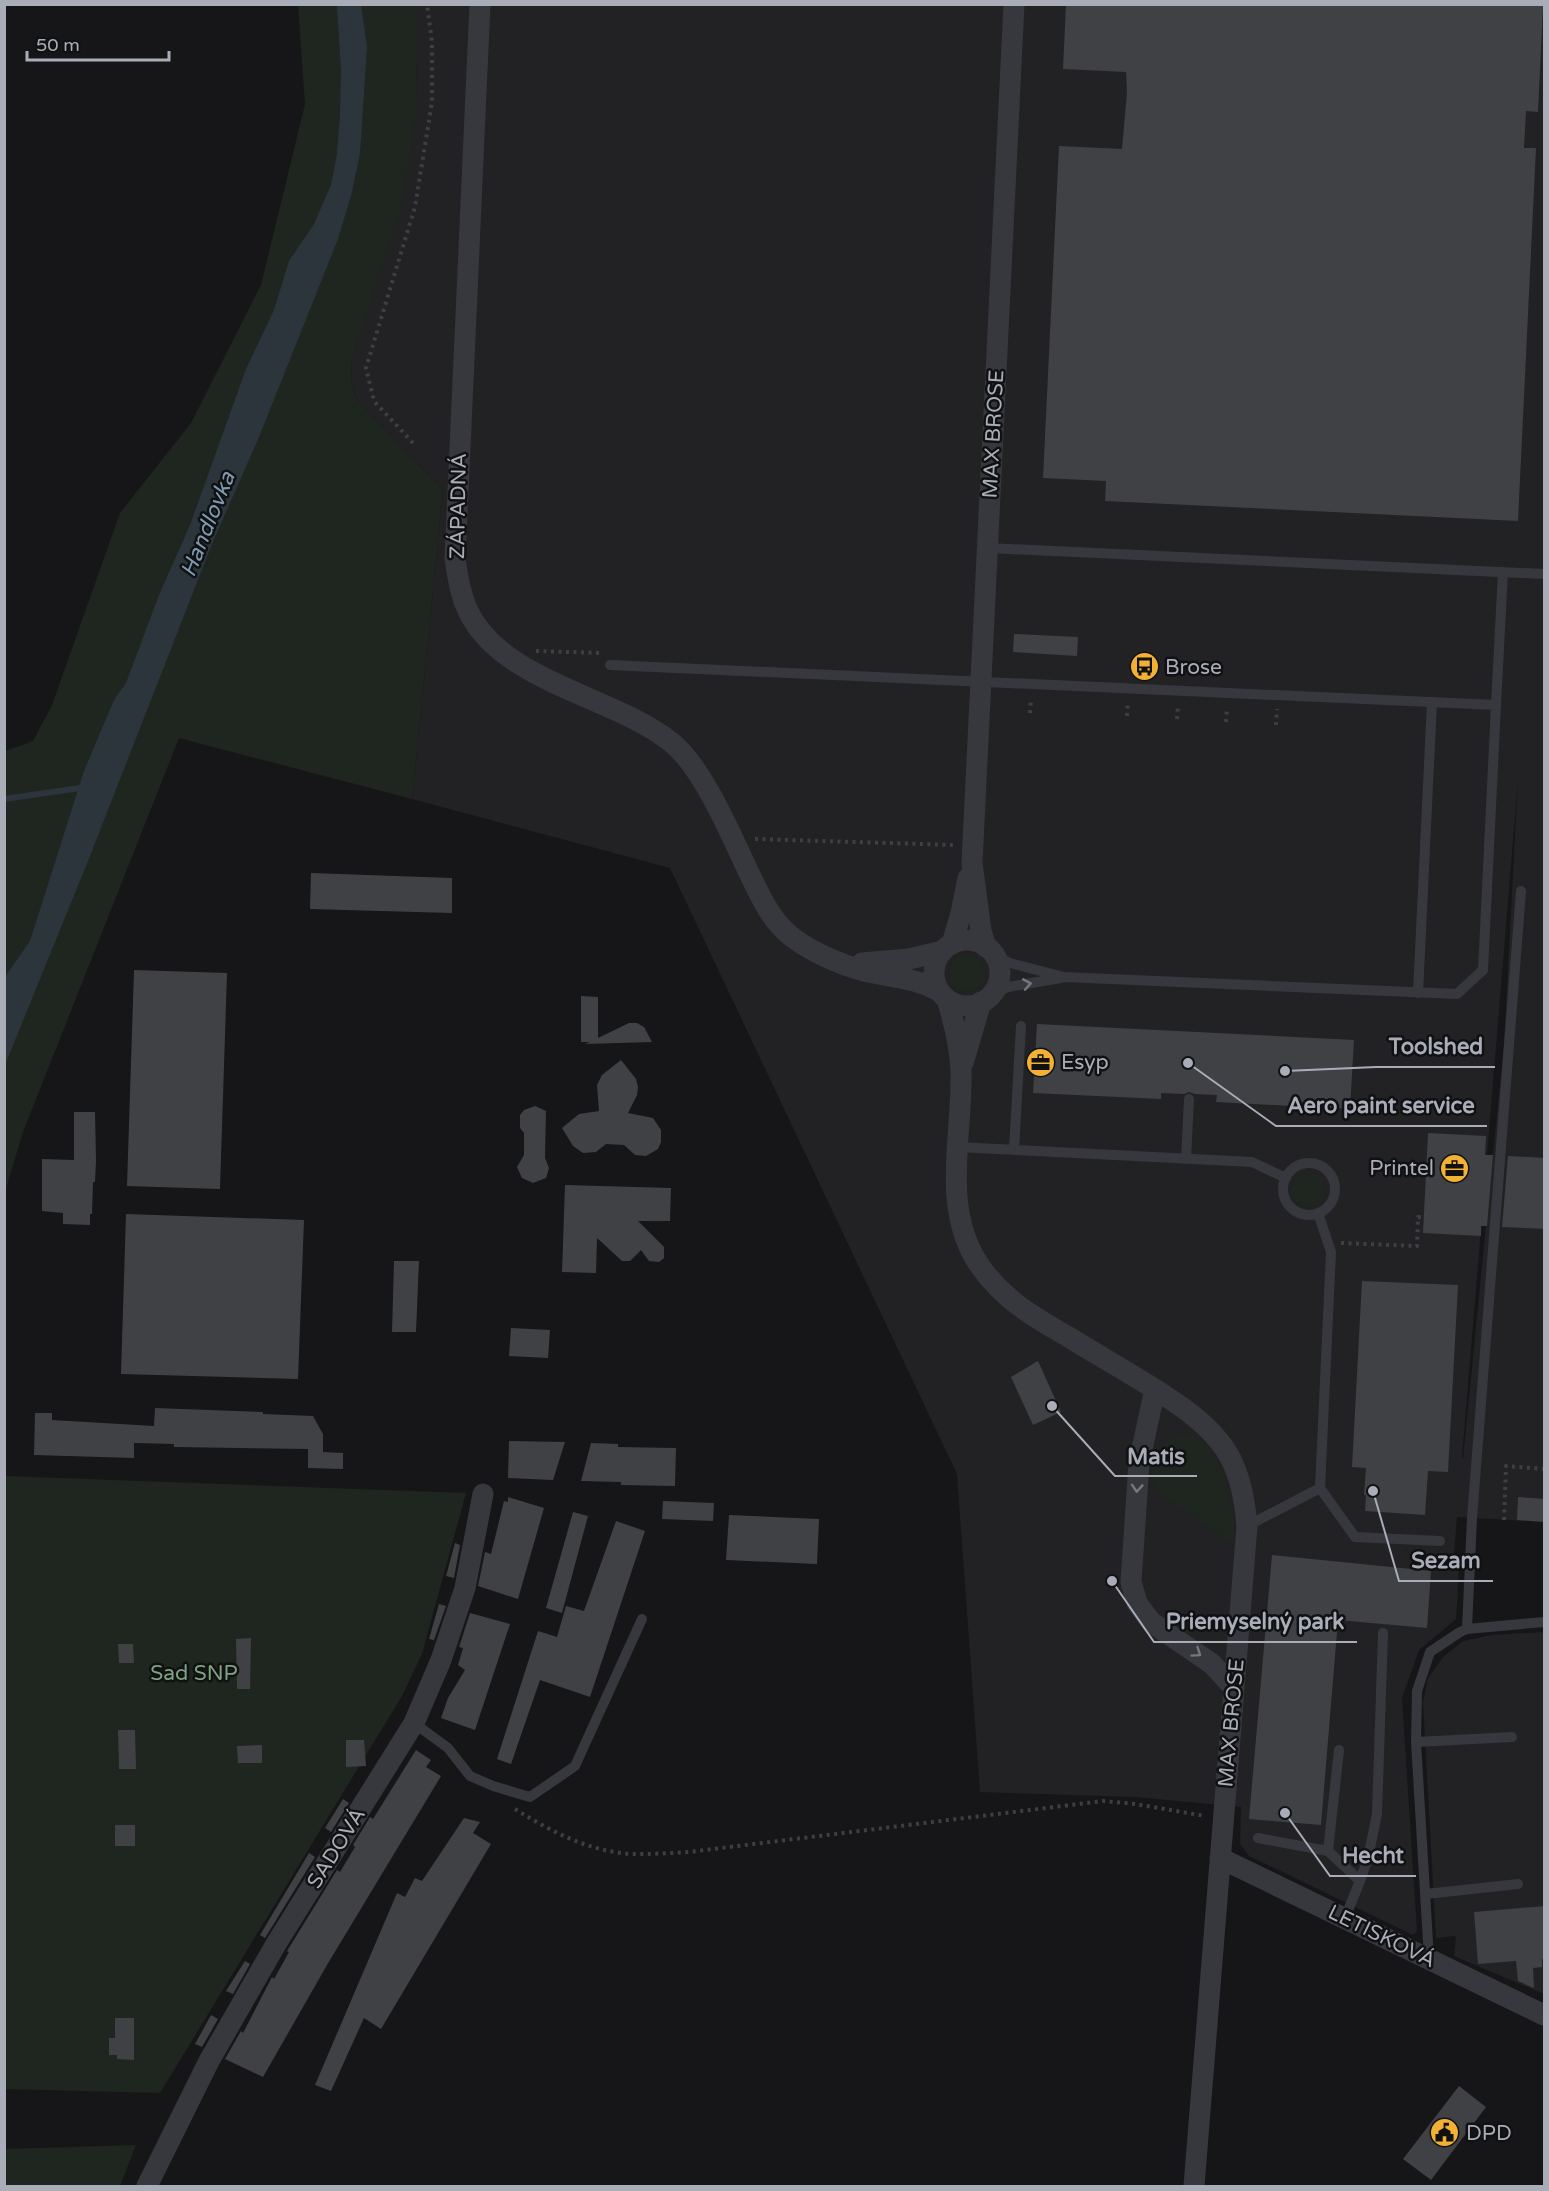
<svg xmlns="http://www.w3.org/2000/svg" width="1549" height="2191" font-family="'Varela Round',sans-serif">
  <style>
    .built { fill: #222225; fill-rule: evenodd }
    .green { fill: #1e261f }
    .water { fill: #2c353c }
    .lines { fill: none; stroke-linecap: round; stroke-linejoin: round }
    .stream { stroke: #2c353c; stroke-width: 6 }
    .building { fill: #404145 }
    .path { stroke: #3d3f44; stroke-width: 4; stroke-dasharray: 3 4.5; stroke-linecap: butt }
    .service { stroke: #37383d; stroke-width: 10 }
    .minor { stroke: #37383d; stroke-width: 21 }
    .oneway { stroke: #757881 }
    .labels { text-anchor: middle; stroke-width: 5; stroke-linejoin: round; paint-order: stroke }
    .street-label { font-size: 21px; fill: #a8adb8; stroke: #111113 }
    .poi-label { font-size: 21px; fill: #a8adb8; stroke: #111113; text-anchor: start }
    .park-label { font-size: 21px; fill: #7fa381; stroke: #111113 }
    .water-label { font-size: 22px; font-style: italic; fill: #7f9bb3; stroke: #111113 }
    .leader { fill: none; stroke: #a8adb8; stroke-width: 2 }
    .callout-dot { fill: #a8adb8; stroke: #111113; stroke-width: 2 }
    .callout-label { font-size: 22px; text-anchor: middle; font-weight: bold; fill: #a8adb8; stroke: #111113; stroke-width: 5; stroke-linejoin: round; paint-order: stroke }
  </style>
  <rect width="100%" height="100%" fill="#161618"/>
  <!-- built -->
  <path class="built" d="M415 5H1544V1522L1457 1517 1453 1567 1459 1571 1456 1619 1419 1650 1402 1698 1417 1931 1413 1935 1249 1856 1240 1844 1241 1807 1135 1797 980 1792 957 1474 670 868 412 799 443 490 356 398 351 382 352 358 417 105ZM1518 780 1504 1043 1463 1459 1462 1458Z
    M1544 1632V1994L1454 1956 1456 1937 1454 1936 1436 1938 1423 1703 1428 1678 1443 1657 1463 1641 1492 1635Z"/>
  <!-- green -->
  <path class="green" d="M298 5H415L416 13 417 105 403 201 352 358 351 382 356 398 443 490 412 799 179 738 23 1132 5 1192V751L33 741 52 705 120 513 191 423 261 285 305 104Z
    M949 973a18 18 0 1 1 36 0a18 18 0 1 1-36 0Z
    M1291 1190a17 17 0 1 1 34 0a17 17 0 1 1-34 0Z
    M1179 1436C1184 1436 1189 1435 1194 1436 1201 1438 1207 1445 1211 1451 1231 1479 1234 1512 1235 1546L1164 1497C1140 1473 1149 1447 1179 1436Z
    M5 1476 466 1493 422 1654 402 1696 160 2093 5 2089Z
    M136 2145 120 2186H5V2149Z"/>
  <!-- water -->
  <path class="water" d="M337 5H361L367 46 360 153 352 192 338 239 259 437 212 544 88 861 5 1065V977L30 941 84 771 114 700 126 683 159 595 190 525 246 369 274 310 289 261 314 224 331 185 337 154 340 116 341 71Z"/>
  <g class="lines">
    <!-- stream -->
    <path class="stream" d="M4 799 87 787"/>
  </g>
  <!-- building -->
  <path class="building" d="M1066 4H1543L1538 112 1526 111 1524 148H1536L1518 521 1105 501 1106 481 1043 478 1059 146 1122 149 1127 92 1126 72 1063 69Z
    M1014 634 1078 637 1077 656 1013 652Z
    M311 873 452 878V913L310 909Z
    M134 970 227 973 220 1189 127 1186Z
    M581 996 598 997V1038L629 1023H637L644 1027 652 1042 585 1044 590 1042H581Z
    M1037 1024 1354 1040 1350 1109 1216 1102 1217 1095 1195 1094 1189 1092 1184 1094 1161 1093V1099L1033 1093Z
    M621 1060 636 1079 638 1087 637 1095 628 1113 653 1118 661 1130V1142L658 1149 646 1156 635 1155 624 1145 606 1144 596 1152 583 1153 573 1146 562 1128 579 1114 599 1111 597 1085 602 1075Z
    M535 1106 546 1111 545 1158 549 1168 546 1178 533 1183 522 1178 517 1167 524 1155V1133L520 1128V1115L524 1110Z
    M74 1112H95L96 1161 95 1182H93L92 1214H90V1225L63 1224V1213L42 1211V1159L74 1160Z
    M1428 1133 1486 1136 1485 1155H1493L1487 1226H1481V1236L1423 1233Z
    M1508 1156 1545 1158V1229L1502 1227Z
    M565 1185 671 1188 670 1221H638L664 1247V1258L659 1262 649 1261 641 1250 630 1261H622L597 1238 596 1273 562 1272Z
    M126 1214 304 1220 298 1379 121 1374Z
    M394 1261H419L416 1332H392Z
    M1362 1281 1458 1285 1448 1472 1428 1471 1425 1515 1365 1511 1366 1495H1364L1366 1468 1352 1467Z
    M511 1328 550 1330 548 1358 509 1356Z
    M1038 1361 1061 1412 1033 1425 1011 1377Z
    M155 1408 263 1412V1414L313 1416 323 1434V1452L343 1453V1469L308 1468V1449L174 1447V1444L134 1443V1458L34 1455 35 1413H52V1420L154 1426Z
    M509 1441 565 1442 553 1480 508 1478Z
    M591 1443 618 1444V1447L676 1448 675 1486 621 1485V1482L581 1481Z
    M508 1497 544 1508 518 1599 478 1586 485 1552 491 1554 504 1501 508 1502Z
    M1518 1497 1545 1499V1522L1517 1520Z
    M663 1501 714 1503 713 1521 662 1519Z
    M573 1512 588 1516 562 1613 546 1608Z
    M729 1515 819 1519 817 1564 726 1560Z
    M616 1521 645 1531 590 1697 540 1680 511 1764 497 1759 538 1631 557 1637 566 1606 584 1611Z
    M455 1543 460 1545 454 1578 446 1576Z
    M1272 1555 1431 1571 1427 1628 1338 1620 1321 1825 1249 1819Z
    M439 1604 446 1606 434 1640 429 1639Z
    M470 1613 510 1624 475 1730 441 1718 448 1698 465 1670 458 1665 463 1648 459 1647Z
    M251 1638 250 1689H237L236 1639Z
    M118 1644H133L134 1663H119Z
    M118 1730H135L136 1769H119Z
    M346 1740H364L366 1766 346 1767Z
    M262 1745V1763H238L237 1746Z
    M416 1750 431 1760 426 1767 441 1776 327 1965 263 2077 225 2059 241 2031 243 2033 272 1977 274 1979 289 1952 287 1951 337 1870 340 1872 355 1847 353 1845 370 1817 373 1819Z
    M343 1799 349 1803 331 1832 325 1828Z
    M464 1818 480 1822 473 1833 491 1844 381 2029 364 2018 331 2091 315 2085 397 1893 405 1897 415 1878 422 1881Z
    M115 1825H135V1846H115Z
    M309 1853 315 1857 265 1938 260 1935Z
    M1545 1906V1959H1542V1967L1533 1968 1534 1988 1518 1981 1516 1961 1478 1964 1474 1912Z
    M245 1961 250 1964 233 1994 226 1991Z
    M211 2015 218 2019 202 2047 195 2044Z
    M115 2018H134V2060L117 2059V2055H109V2038H115Z
    M1459 2086 1486 2107 1431 2180 1403 2159Z"/>
  <g class="lines">
    <!-- path -->
    <path class="path" d="M413 443 374 401 366 368 415 207 432 102V42L427 4
      M536 651 603 653
      M1030 713 1031 698
      M1127 716 1128 702
      M1177 719 1178 705
      M1226 722 1227 707
      M1276 725 1277 709
      M755 839 954 845
      M1341 1243 1417 1246 1418 1217 1424 1218
      M1504 1520 1506 1466 1544 1469
      M515 1809C552 1832 593 1854 638 1854 655 1854 672 1853 689 1852L1103 1801 1135 1804 1205 1816"/>
    <!-- service -->
    <path class="service" d="M988 548 1544 574
      M610 665 1496 705 1483 970 1457 994 1064 977 1010 963 995 956
      M1496 705 1503 572
      M1418 993 1432 702
      M991 995 1008 987 1061 978
      M957 1147 1252 1162 1286 1178
      M1014 1150 1021 1026
      M1186 1159 1189 1099
      M1283 1189a26 26 0 1 1 52 0a26 26 0 1 1-52 0Z
      M1320 1488 1355 1537 1440 1541
      M1247 1526 1320 1488 1331 1252 1318 1213
      M1467 1629 1472 1518 1521 891
      M414 1723 448 1748 470 1776 493 1786 530 1797 575 1766 642 1619
      M1416 1742 1512 1737
      M1258 1838 1328 1851 1360 1881 1345 1918
      M1328 1851 1339 1750
      M1360 1881 1368 1858 1377 1814 1383 1633
      M1426 1894 1518 1884
      M1429 1959 1416 1742 1417 1691 1430 1652 1460 1632 1467 1629 1544 1622"/>
    <!-- minor -->
    <path class="minor" d="M480 4 455 559C458 577 460 594 468 611 503 683 612 695 671 742 705 769 733 841 753 881 762 900 774 924 792 937 814 954 850 969 878 974 900 978 919 980 939 991
      M934 973a33 33 0 1 1 66 0a33 33 0 1 1-66 0Z
      M952 944 961 913 968 878
      M986 947 981 931 972 863 1014 4
      M862 963 909 959 943 951
      M947 999C954 1022 960 1047 961 1071 963 1134 940 1209 980 1266 1003 1299 1032 1316 1067 1336 1099 1356 1132 1374 1164 1395 1187 1410 1209 1426 1225 1449 1240 1471 1245 1501 1247 1526L1194 2186
      M963 1063 981 1002
      M1155 1389 1139 1463 1131 1582 1137 1603 1151 1622 1212 1664 1234 1688
      M1220 1858 1544 2015
      M147 2186 209 2061 276 1944 414 1723 441 1660 465 1588 483 1494"/>
  </g>
  <!-- one-way arrows -->
  <defs><path id="oneway-chevron" d="M-2-3.5L2.5 0L-2 3.5" fill="none" stroke-width="1.6" stroke-linecap="round" stroke-linejoin="round" transform="scale(1.5)"/></defs>
  <g class="oneway">
    <use href="#oneway-chevron" transform="translate(1027 984) rotate(-10)"/>
    <use href="#oneway-chevron" transform="translate(1137 1488) rotate(94)"/>
    <use href="#oneway-chevron" transform="translate(1197 1653) rotate(35)"/>
  </g>
  <!-- icons -->
  <defs>
    <symbol id="bus-disc" viewBox="-11 -11 22 22"><circle r="9.5" fill="#f2b134" stroke="#111113"/><path d="M-5-6H5V4H4V6H2V4H-2V6H-4V4H-5ZM-3.5-4V0h7V-4ZM-3.5 1.2v1.5H-2V1.2ZM2 1.2v1.5H3.5V1.2Z" fill="#111"/></symbol>
    <symbol id="office-disc" viewBox="-11 -11 22 22"><circle r="9.5" fill="#f2b134" stroke="#111113"/><path d="M-6-3h4V-5.5h4V-3h4V5H-6ZM-1-4.5V-3h2v-1.5ZM-6 0V1H6V0Z" fill="#111"/></symbol>
    <symbol id="civic-disc" viewBox="-11 -11 22 22"><circle r="9.5" fill="#f2b134" stroke="#111113"/><path d="M-.6-6.5H3V-4.5H.6V-3L4-1V1h2V6H-6V1h2V-1L-.6-3ZM-1.2 2.5V6h2.4V2.5Z" fill="#111"/></symbol>
  </defs>
  <g fill-rule="evenodd">
    <use href="#bus-disc" x="1128" y="650" width="33" height="33"/>
    <use href="#office-disc" x="1024" y="1046" width="33" height="33"/>
    <use href="#office-disc" x="1438" y="1152" width="33" height="33"/>
    <use href="#civic-disc" x="1428" y="2116" width="33" height="33"/>
  </g>
  <g class="labels">
    <!-- street labels -->
    <g class="street-label">
      <text transform="translate(993 434) rotate(-87)" y="7">MAX BROSE</text>
      <text transform="translate(458 506) rotate(-89)" y="7">ZÁPADNÁ</text>
      <text transform="translate(1231 1723) rotate(-85)" y="7">MAX BROSE</text>
      <text transform="translate(336 1848) rotate(-58)" y="7">SADOVÁ</text>
      <text transform="translate(1382 1936) rotate(26)" y="7">LETISKOVÁ</text>
    </g>
    <!-- poi labels -->
    <g class="poi-label">
      <text x="1165" y="674">Brose</text>
      <text x="1061" y="1069">Esyp</text>
      <text x="1434" y="1175" text-anchor="end">Printel</text>
      <text x="1466" y="2140">DPD</text>
    </g>
    <!-- park labels -->
    <g class="park-label">
      <text x="194" y="1680">Sad SNP</text>
    </g>
    <!-- water labels -->
    <g class="water-label">
      <text transform="translate(207 524) rotate(-68)" y="8">Handlovka</text>
    </g>
  </g>
  <!-- callouts -->
  <path class="leader" d="M1285 1071L1376 1067H1495M1188 1063L1276 1126H1487M1052 1406L1115 1476H1197M1373 1491L1399 1581H1493M1112 1581L1154 1642H1357M1285 1813L1330 1876H1416"/>
  <g class="callout-dot">
    <circle cx="1285" cy="1071" r="6"/>
    <circle cx="1188" cy="1063" r="6"/>
    <circle cx="1052" cy="1406" r="6"/>
    <circle cx="1373" cy="1491" r="6"/>
    <circle cx="1112" cy="1581" r="6"/>
    <circle cx="1285" cy="1813" r="6"/>
  </g>
  <g class="callout-label">
    <text x="1436" y="1054">Toolshed</text>
    <text x="1381" y="1113">Aero paint service</text>
    <text x="1156" y="1464">Matis</text>
    <text x="1446" y="1568">Sezam</text>
    <text x="1255" y="1629">Priemyselný park</text>
    <text x="1373" y="1863">Hecht</text>
  </g>
  <!-- border -->
  <rect width="1549" height="2191" fill="none" stroke="#a8adb8" stroke-width="12"/>
  <!-- scale -->
  <path d="M27 51v9h142v-9" fill="none" stroke="#a8adb8" stroke-width="3"/>
  <text x="36" y="51" font-size="18" fill="#a8adb8" stroke="#111113" stroke-width="4.5" paint-order="stroke">50 m</text>
</svg>
